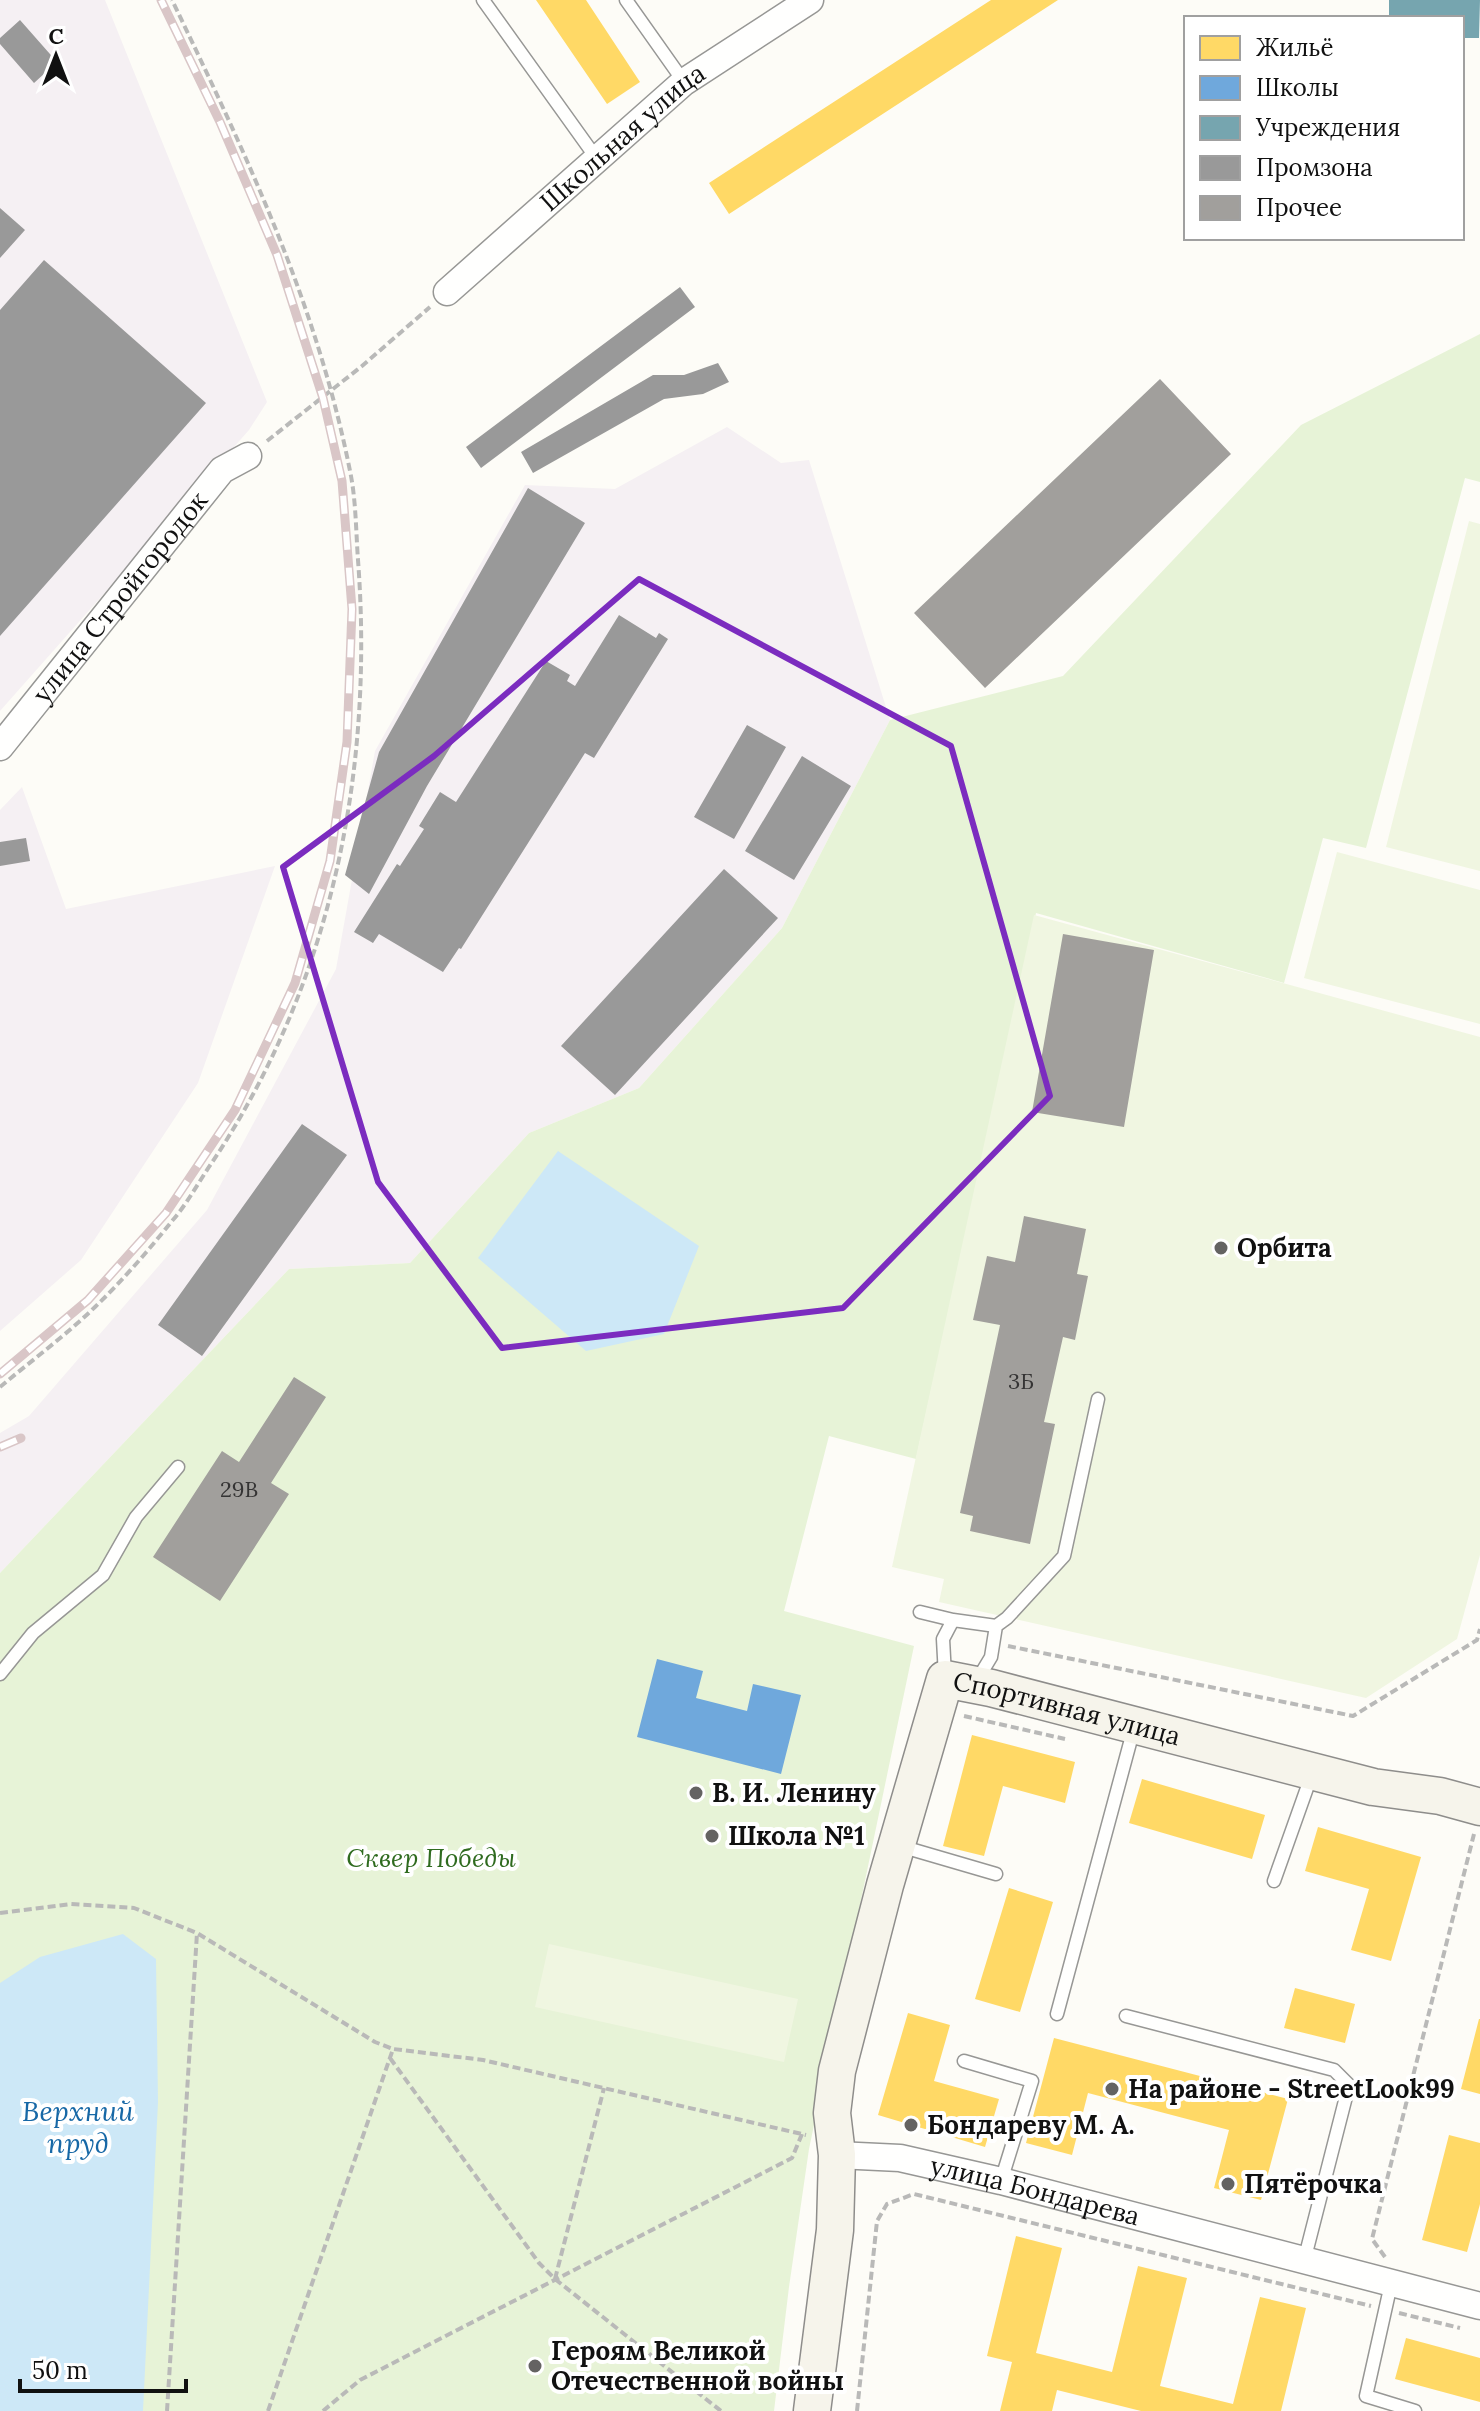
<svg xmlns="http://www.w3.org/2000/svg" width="1480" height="2411" font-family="Lora,serif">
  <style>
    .industrial { fill: #f5f0f3 }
    .green { fill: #e7f3d7 }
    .pitch { fill: #f0f6e1 }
    .water { fill: #cde8f7 }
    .homes { fill: #ffd966 }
    .schools { fill: #6fa8dc }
    .public { fill: #76a5af }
    .industry { fill: #999 }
    .building { fill: #a19f9c }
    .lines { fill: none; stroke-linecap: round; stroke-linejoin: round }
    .lane-casing { stroke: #979795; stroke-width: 15 }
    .street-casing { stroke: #979795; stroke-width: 29 }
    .secondary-casing { stroke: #8e8d8b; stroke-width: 39 }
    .path { stroke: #b9b9b8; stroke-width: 4; stroke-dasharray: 8 4; stroke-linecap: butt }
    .lane { stroke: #fffffe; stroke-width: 12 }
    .street { stroke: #fffffe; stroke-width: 26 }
    .secondary { stroke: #f6f4eb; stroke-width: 36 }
    .rail-casing { stroke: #d9c6c7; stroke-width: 9 }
    .rail { stroke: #fff; stroke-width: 6; stroke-dasharray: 18; stroke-linecap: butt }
    .marked { fill: none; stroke: #7b2cbf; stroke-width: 6; stroke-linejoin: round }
    .poi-dot { fill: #646362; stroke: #fff; stroke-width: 3 }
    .labels { text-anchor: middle; stroke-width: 8; stroke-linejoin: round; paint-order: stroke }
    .number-label { font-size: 22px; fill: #353434 }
    .street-label { font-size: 26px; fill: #111; stroke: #fff }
    .poi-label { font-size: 26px; font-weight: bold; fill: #111; stroke: #fff; text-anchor: start }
    .park-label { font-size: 26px; font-style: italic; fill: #2f6b1f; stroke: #fff }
    .water-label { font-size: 28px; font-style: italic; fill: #1768a6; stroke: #fff }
  </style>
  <rect width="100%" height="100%" fill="#fdfcf7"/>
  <!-- industrial -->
  <path class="industrial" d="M0 0H105L267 402 249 430 0 711Z
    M727 427 781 463 809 460 890 720 782 928 639 1088 529 1133 410 1263 289 1269 0 1573V1433L29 1416 207 1210 336 969 375 751 525 485 615 489Z
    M22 787 66 909 275 866 198 1083 81 1260 0 1331V810Z"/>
  <!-- green -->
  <path class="green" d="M1480 334V482L1465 478 1366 848 1323 838 1284 983 1036 913 916 1459 829 1436 784 1611 914 1646 809 2149 789 2287 774 2411H0V1573L289 1269 410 1263 529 1133 639 1088 782 928 890 720 1063 676 1301 425Z"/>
  <!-- pitch -->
  <path class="pitch" d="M1469 521 1480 524V871L1386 847Z
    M1337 852 1480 890V1024L1304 978Z
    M1034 915 1480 1037V1555L1457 1639 1366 1698 939 1602 944 1579 892 1567Z
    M549 1944 798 1999 784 2062 535 2007Z"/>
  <!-- water -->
  <path class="water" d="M558 1151 699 1246 664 1334 586 1351 478 1258Z
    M123 1934 156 1959 158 2102 143 2411H0V1983L40 1957Z"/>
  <!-- homes -->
  <path class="homes" d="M536 0H586L640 82 607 104Z
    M991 0H1058L729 214 709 183Z
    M972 1735 1075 1762 1065 1803 1003 1786 984 1856 943 1846Z
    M1142 1779 1265 1815 1252 1859 1129 1823Z
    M1318 1827 1421 1857 1391 1961 1351 1950 1369 1889 1305 1871Z
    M1009 1888 1053 1902 1020 2012 975 1999Z
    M1295 1988 1355 2004 1345 2043 1284 2028Z
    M908 2013 950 2025 934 2081 999 2099 985 2147 878 2115Z
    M1479 2019H1480V2094L1461 2089Z
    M1054 2038 1288 2099 1261 2200 1214 2188 1229 2130 1088 2093 1072 2155 1026 2143Z
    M1449 2135 1480 2143V2204L1467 2252 1422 2240Z
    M1016 2236 1062 2248 1036 2353 1112 2372 1138 2266 1187 2278 1160 2386 1233 2404 1260 2297 1306 2308 1281 2411H1141L1057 2390 1052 2411H1000L1012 2362 987 2356Z
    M1406 2338 1480 2358V2402L1395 2379Z"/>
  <!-- schools -->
  <path class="schools" d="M657 1659 703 1671 696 1698 747 1711 753 1684 801 1695 781 1774 637 1737Z"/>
  <!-- public -->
  <path class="public" d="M1389 0H1480L1479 38H1462V18H1389Z"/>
  <!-- industry -->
  <path class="industry" d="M20 20 57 62 34 83 0 44V38Z
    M0 208 25 230 0 258Z
    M44 260 206 403 0 636V310Z
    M680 287 695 307 481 468 466 447Z
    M718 363 729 382 703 394 664 399 533 473 521 452 653 375H684Z
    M528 488 585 523 427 786 369 894 345 875 379 752Z
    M619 615 656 638 659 633 668 639 594 758 585 753 461 949 459 948 443 972 379 934 373 943 354 932 397 864 400 866 424 829 419 826 440 792 456 802 546 661 570 675 567 681 575 686Z
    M747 725 786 747 734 839 694 817Z
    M802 756 851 786 794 880 745 851Z
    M26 838 30 861 0 866V842Z
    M724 869 778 918 615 1095 561 1046Z
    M302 1124 347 1155 202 1356 158 1325Z"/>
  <!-- building -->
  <path class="building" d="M1160 379 1231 454 985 688 914 613Z
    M1063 934 1154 950 1124 1127 1032 1112Z
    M1024 1216 1086 1229 1077 1274 1088 1276 1075 1340 1063 1337 1044 1422 1055 1424 1030 1544 970 1531 973 1516 960 1513 1000 1325 973 1320 987 1256 1015 1262Z
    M294 1377 326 1397 271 1483 289 1494 220 1601 153 1557 222 1451 239 1462Z"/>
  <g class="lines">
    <defs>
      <path id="lane" d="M483 0 597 159
        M626 0 684 82
        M920 1612 953 1620
        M996 1626 1007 1618 1064 1556 1098 1399
        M0 1674 33 1633 103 1575 136 1517 178 1467
        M945 1676 943 1639 953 1620 996 1626 991 1657 976 1682
        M900 1846 996 1874
        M1274 1881 1312 1774
        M1057 2014 1134 1728
        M1126 2016 1334 2070 1349 2085 1304 2261
        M964 2061 1032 2081 1001 2181
        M1391 2284 1366 2396 1415 2411"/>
      <g id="street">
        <path id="s1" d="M447 292 684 82 810 0"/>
        <path id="s2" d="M0 747 222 470 248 456"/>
        <path id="s3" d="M837 2155 900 2158 1001 2181 1480 2306"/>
      </g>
      <g id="secondary">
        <path id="s4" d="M812 2411 835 2230 837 2155 832 2113 837 2071 885 1885 945 1679 991 1688 1373 1787 1440 1796 1480 1807"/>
      </g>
    </defs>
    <!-- lane casing -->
    <use href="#lane" class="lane-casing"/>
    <!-- street casing -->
    <use href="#street" class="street-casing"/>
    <!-- secondary casing -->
    <use href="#secondary" class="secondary-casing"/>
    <!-- path -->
    <path class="path" d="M267 441 362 366 430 307
      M0 1387C31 1361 65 1336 95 1307 122 1281 148 1251 172 1221 187 1204 198 1183 211 1164 331 985 374 773 358 560 356 532 356 503 351 476 318 306 246 154 172 0
      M1008 1646 1353 1716 1477 1640 1480 1629
      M964 1716 1065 1739
      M0 1913 71 1904 134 1908 197 1933 375 2042 393 2049
      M390 2058 539 2263 555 2279 721 2411
      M1385 2257 1372 2239 1474 1834
      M555 2279 604 2088
      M1399 2313 1460 2328
      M167 2411 197 1933
      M268 2411 393 2049 483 2060 806 2135
      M323 2411 360 2380 792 2158 802 2134
      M857 2411 877 2221 887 2204 914 2194 1371 2306"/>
    <!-- lane -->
    <use href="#lane" class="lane"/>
    <!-- street -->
    <use href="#street" class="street"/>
    <!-- secondary -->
    <use href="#secondary" class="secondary"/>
    <defs>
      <path id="rail" d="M0 1374 88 1300 166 1213 235 1110 295 983 330 861 347 742 352 609 342 481 323 398 277 255 220 122 161 0
        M0 1447 21 1438"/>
    </defs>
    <!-- rail casing -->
    <use href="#rail" class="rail-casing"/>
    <!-- rail -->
    <use href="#rail" class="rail"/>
  </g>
  <!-- marked area -->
  <path class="marked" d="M639 579 951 746 1050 1096 843 1308 502 1348 378 1182 283 867 434 756Z"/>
  <!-- markers -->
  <g class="poi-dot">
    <circle cx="1221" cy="1248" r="8"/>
    <circle cx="696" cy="1793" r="8"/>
    <circle cx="712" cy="1836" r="8"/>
    <circle cx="1112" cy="2089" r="8"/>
    <circle cx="911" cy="2125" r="8"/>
    <circle cx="1228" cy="2184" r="8"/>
    <circle cx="535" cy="2366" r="8"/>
  </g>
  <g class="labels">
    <!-- number labels -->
    <g class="number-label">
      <text x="1021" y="1389">3Б</text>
      <text x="239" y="1497">29В</text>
    </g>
    <!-- street labels -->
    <g class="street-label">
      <text dy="9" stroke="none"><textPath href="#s1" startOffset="234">Школьная улица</textPath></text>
      <text dy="9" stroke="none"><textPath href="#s2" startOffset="192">улица Стройгородок</textPath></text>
      <text dy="9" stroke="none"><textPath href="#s4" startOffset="874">Спортивная улица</textPath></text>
      <text dy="9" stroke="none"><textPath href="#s3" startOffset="202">улица Бондарева</textPath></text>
    </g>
    <!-- poi labels -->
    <g class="poi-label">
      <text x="1237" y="1257">Орбита</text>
      <text x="712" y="1802">В. И. Ленину</text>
      <text x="728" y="1845">Школа №1</text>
      <text x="1128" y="2098">На районе - StreetLook99</text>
      <text x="927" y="2134">Бондареву М. А.</text>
      <text x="1244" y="2193">Пятёрочка</text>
      <text x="551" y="2360">Героям Великой<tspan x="551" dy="30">Отечественной войны</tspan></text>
    </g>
    <!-- park labels -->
    <g class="park-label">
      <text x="431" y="1867">Сквер Победы</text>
    </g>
    <!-- water labels -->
    <g class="water-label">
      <text x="78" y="2121">Верхний<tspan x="78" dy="32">пруд</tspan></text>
    </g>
  </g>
  <!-- legend -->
  <rect x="1184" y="16" width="280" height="224" fill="#ffffff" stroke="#a0a0a0" stroke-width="2"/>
  <rect x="1200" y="36" width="40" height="24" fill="#ffd966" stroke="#a0a0a0" stroke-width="2"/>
  <text x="1256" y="56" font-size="24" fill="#111111">Жильё</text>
  <rect x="1200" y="76" width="40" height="24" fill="#6fa8dc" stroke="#a0a0a0" stroke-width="2"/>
  <text x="1256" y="96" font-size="24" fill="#111111">Школы</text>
  <rect x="1200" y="116" width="40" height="24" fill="#76a5af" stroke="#a0a0a0" stroke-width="2"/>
  <text x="1256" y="136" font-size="24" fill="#111111">Учреждения</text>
  <rect x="1200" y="156" width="40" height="24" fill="#999999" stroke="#a0a0a0" stroke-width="2"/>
  <text x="1256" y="176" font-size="24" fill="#111111">Промзона</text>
  <rect x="1200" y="196" width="40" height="24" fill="#a19f9c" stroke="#a0a0a0" stroke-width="2"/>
  <text x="1256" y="216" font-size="24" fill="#111111">Прочее</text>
  <!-- north arrow -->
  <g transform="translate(56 56)" stroke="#ffffff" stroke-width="6" paint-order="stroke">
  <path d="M0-6L14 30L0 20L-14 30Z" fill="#111111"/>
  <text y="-12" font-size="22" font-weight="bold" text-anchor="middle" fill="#111111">С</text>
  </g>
  <!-- scale -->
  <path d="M20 2379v12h166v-12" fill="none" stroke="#111111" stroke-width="4"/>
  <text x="32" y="2379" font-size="24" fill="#111111" stroke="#ffffff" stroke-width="6" paint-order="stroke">50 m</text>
</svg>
